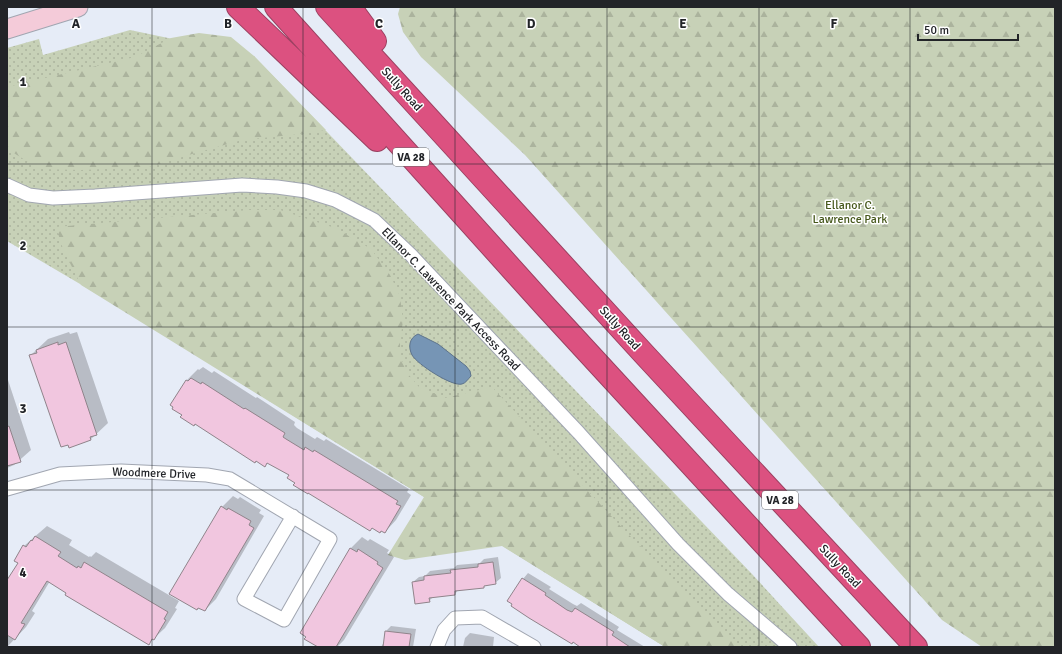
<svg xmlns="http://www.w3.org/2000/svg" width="1062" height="654" font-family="Signika,sans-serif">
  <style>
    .grass { fill: url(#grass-dots) }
    .forest { fill: url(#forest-firs) }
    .water { fill: #7695b5; stroke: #5d738b }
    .shadow { fill: #0003 }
    .building { fill: #f1c6df; stroke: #90848b }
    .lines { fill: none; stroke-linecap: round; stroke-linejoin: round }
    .minor-casing { stroke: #a1a6b1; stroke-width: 15 }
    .secondary-casing { stroke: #a1a6b1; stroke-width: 21 }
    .motorway-casing { stroke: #9b4161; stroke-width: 24 }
    .minor { stroke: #fff; stroke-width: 13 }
    .secondary { stroke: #f4cbd9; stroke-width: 19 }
    .motorway { stroke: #dc5180; stroke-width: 22 }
    .grid { fill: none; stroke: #222428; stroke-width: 1; stroke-opacity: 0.55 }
    .labels { text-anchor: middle; stroke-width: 3; stroke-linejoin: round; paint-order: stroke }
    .shield { fill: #fff; stroke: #646668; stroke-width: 1 }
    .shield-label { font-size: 11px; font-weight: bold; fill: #222428 }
    .street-label { font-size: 12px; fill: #222428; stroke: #fff }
    .park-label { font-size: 12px; fill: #46581b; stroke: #fff }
    .grid-label { font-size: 13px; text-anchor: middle; font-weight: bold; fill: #222428; stroke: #fff; stroke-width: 3; stroke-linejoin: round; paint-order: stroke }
  </style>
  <defs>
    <pattern id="grass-dots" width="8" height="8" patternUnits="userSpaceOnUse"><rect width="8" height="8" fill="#c7d1b7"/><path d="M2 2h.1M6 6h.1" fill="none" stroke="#abb39d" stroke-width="1.8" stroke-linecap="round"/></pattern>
    <pattern id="forest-firs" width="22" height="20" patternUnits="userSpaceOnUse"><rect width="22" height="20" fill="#c7d1b7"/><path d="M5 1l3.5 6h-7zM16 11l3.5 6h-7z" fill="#abb39d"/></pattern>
  </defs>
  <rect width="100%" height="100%" fill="#e6ecf7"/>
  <!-- grass -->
  <path class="grass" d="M130 30 254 56 752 574 819 647H665L114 304 7 241V48L39 39 43 55Z"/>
  <!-- forest -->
  <path class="forest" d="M400 7H1055V647H982L942 620 525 155 421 57 403 32 398 14Z
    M199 33 231 37 254 56 326 130 301 134 242 140 192 154 149 167 81 170 40 169 12 152 7 146V87L135 57 171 38Z
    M249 210H280L335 228 371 249 390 275 400 296 403 321 400 341V356L408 374 419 387 445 398 492 387 625 531 741 647H665L502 546 405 560 388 555 424 497 81 285 63 249 56 227Z"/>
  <!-- water -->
  <path class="water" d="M418 334 438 344 466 366 470 371 471 376C468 379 466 383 462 384 452 387 417 364 412 355 408 347 409 338 418 334Z"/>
  <!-- shadow -->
  <path class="shadow" d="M69 332 70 334 77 332 108 423 91 439 69 446 31 355 48 339Z
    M203 367 212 373 214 371 256 398 257 397 295 422 294 425 297 428 315 439 317 437 324 441 326 439 409 489 407 492 411 495 396 520 385 532 296 482 290 475 268 462 265 465 183 414 187 380 198 369 199 370Z
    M7 377 31 450 14 465 7 468Z
    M233 496 238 499 240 497 261 510 259 513 264 516 216 599 205 610 222 507Z
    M47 526 72 540 69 545 89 557 90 556 91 557 96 552 179 601 175 608 177 609 165 628 149 643 50 581 32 611 35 613 26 627 8 646 7 645V582L19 563 24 546Z
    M362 537 368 541 370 539 389 550 387 553 394 557 344 640 337 647H320L307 636 301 633 351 548Z
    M498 557 501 578 495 583 486 585 483 587 459 589 455 594 434 596 429 601 413 582 419 577 425 576 430 571 454 568 457 565 480 563 484 559Z
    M528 573 551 587 549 589 573 604 577 606 581 603 619 627 617 630 645 647H586L523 579Z
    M391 626 416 629 413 647H381L384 642 385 632Z
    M470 633 494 637 493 647H463L465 638Z"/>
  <!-- building -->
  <path class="building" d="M58 342V345L66 342 97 435 90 437 91 440 69 448 68 445 61 447 29 355 37 353 36 350Z
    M191 378 201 384 202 382 244 409 245 408 285 433 283 437 286 439 304 450 305 447 313 452 314 450 398 501 396 504 401 506 385 533 381 531 380 533 372 528 370 531 308 493V494L293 485 295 483 287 478 289 475 267 463 265 467 256 461 255 463 195 424 194 426 180 417 182 415 172 409 173 407 170 405 186 380 188 381Z
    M9 426 21 462 7 466V427Z
    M221 506 227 510 228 508 251 521 249 525 254 528 205 611 198 608 197 610 169 594Z
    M35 536 61 552 58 556 77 568 78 566 81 568 84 562 168 612 164 619 166 620 154 640 152 639 149 645 65 595 66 593 47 581 21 623 25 624 15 640 7 635V580L18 563 14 561 23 545 26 547 31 540 32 541Z
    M350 548 357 552 358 549 378 562 377 564 383 568 336 647H318L304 639 306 637 300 633Z
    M493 562 496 584 484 586V588L455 591V595L429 598 430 602 415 604 412 582 424 580V576L451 573 450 570 478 567V564Z
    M522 578 546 593 545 595 567 610 572 612 575 608 614 632 612 635 630 647H580L573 642 572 644 529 618 511 606 512 604 507 601Z
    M385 631 411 634 409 647H383Z"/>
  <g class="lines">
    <defs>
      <path id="minor" d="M7 185 29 195 53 198 95 196 242 185 277 187 306 191 335 200 374 220 411 255 579 433 678 544 728 594 790 647
        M7 489 60 474 121 471 207 475 230 479 330 539 284 620 244 599 293 516
        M437 647 444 630 455 618 482 617 534 647"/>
      <path id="secondary" d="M7 29 78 7"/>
      <path id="motorway" d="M238 7 377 140
        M276 7 546 307 859 647
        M327 7 644 354 916 647
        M350 7 375 41"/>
    </defs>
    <!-- minor casing -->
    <use href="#minor" class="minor-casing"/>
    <!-- secondary casing -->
    <use href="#secondary" class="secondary-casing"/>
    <!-- motorway casing -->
    <use href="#motorway" class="motorway-casing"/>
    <!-- minor -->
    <use href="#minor" class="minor"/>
    <!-- secondary -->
    <use href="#secondary" class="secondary"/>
    <!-- motorway -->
    <use href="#motorway" class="motorway"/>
  </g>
  <!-- grid -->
  <path class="grid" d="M152 7V647M303 7V647M455 7V647M607 7V647M759 7V647M910 7V647M7 164H1055M7 327H1055M7 490H1055"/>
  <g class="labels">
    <!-- shield labels -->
    <g class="shield">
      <rect x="393" y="148" width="36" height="18" rx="3"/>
      <rect x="762" y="491" width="36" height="18" rx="3"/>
    </g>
    <g class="shield-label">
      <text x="411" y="161">VA 28</text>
      <text x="780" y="504">VA 28</text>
    </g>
    <!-- street labels -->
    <g class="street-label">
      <text transform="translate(402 89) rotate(48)" y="4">Sully Road</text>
      <text transform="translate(451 299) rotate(46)" y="4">Ellanor C. Lawrence Park Access Road</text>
      <text transform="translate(620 328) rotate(48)" y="4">Sully Road</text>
      <text transform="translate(154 473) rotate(2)" y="4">Woodmere Drive</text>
      <text transform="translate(840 566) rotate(47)" y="4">Sully Road</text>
    </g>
    <!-- park labels -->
    <g class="park-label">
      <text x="850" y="209">Ellanor C.<tspan x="850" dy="14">Lawrence Park</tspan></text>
    </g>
  </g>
  <g class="grid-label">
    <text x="76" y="28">A</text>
    <text x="228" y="28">B</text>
    <text x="379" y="28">C</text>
    <text x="531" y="28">D</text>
    <text x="683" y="28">E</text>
    <text x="834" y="28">F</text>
    <text x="23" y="86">1</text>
    <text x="23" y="250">2</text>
    <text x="23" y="413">3</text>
    <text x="23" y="577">4</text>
  </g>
  <!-- border -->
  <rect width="1062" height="654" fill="none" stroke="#222428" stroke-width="16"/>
  <!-- scale -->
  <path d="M918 34v6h100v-6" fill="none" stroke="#222428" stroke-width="2"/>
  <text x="924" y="34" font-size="12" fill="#222428" stroke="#ffffff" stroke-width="3" paint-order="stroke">50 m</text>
</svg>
